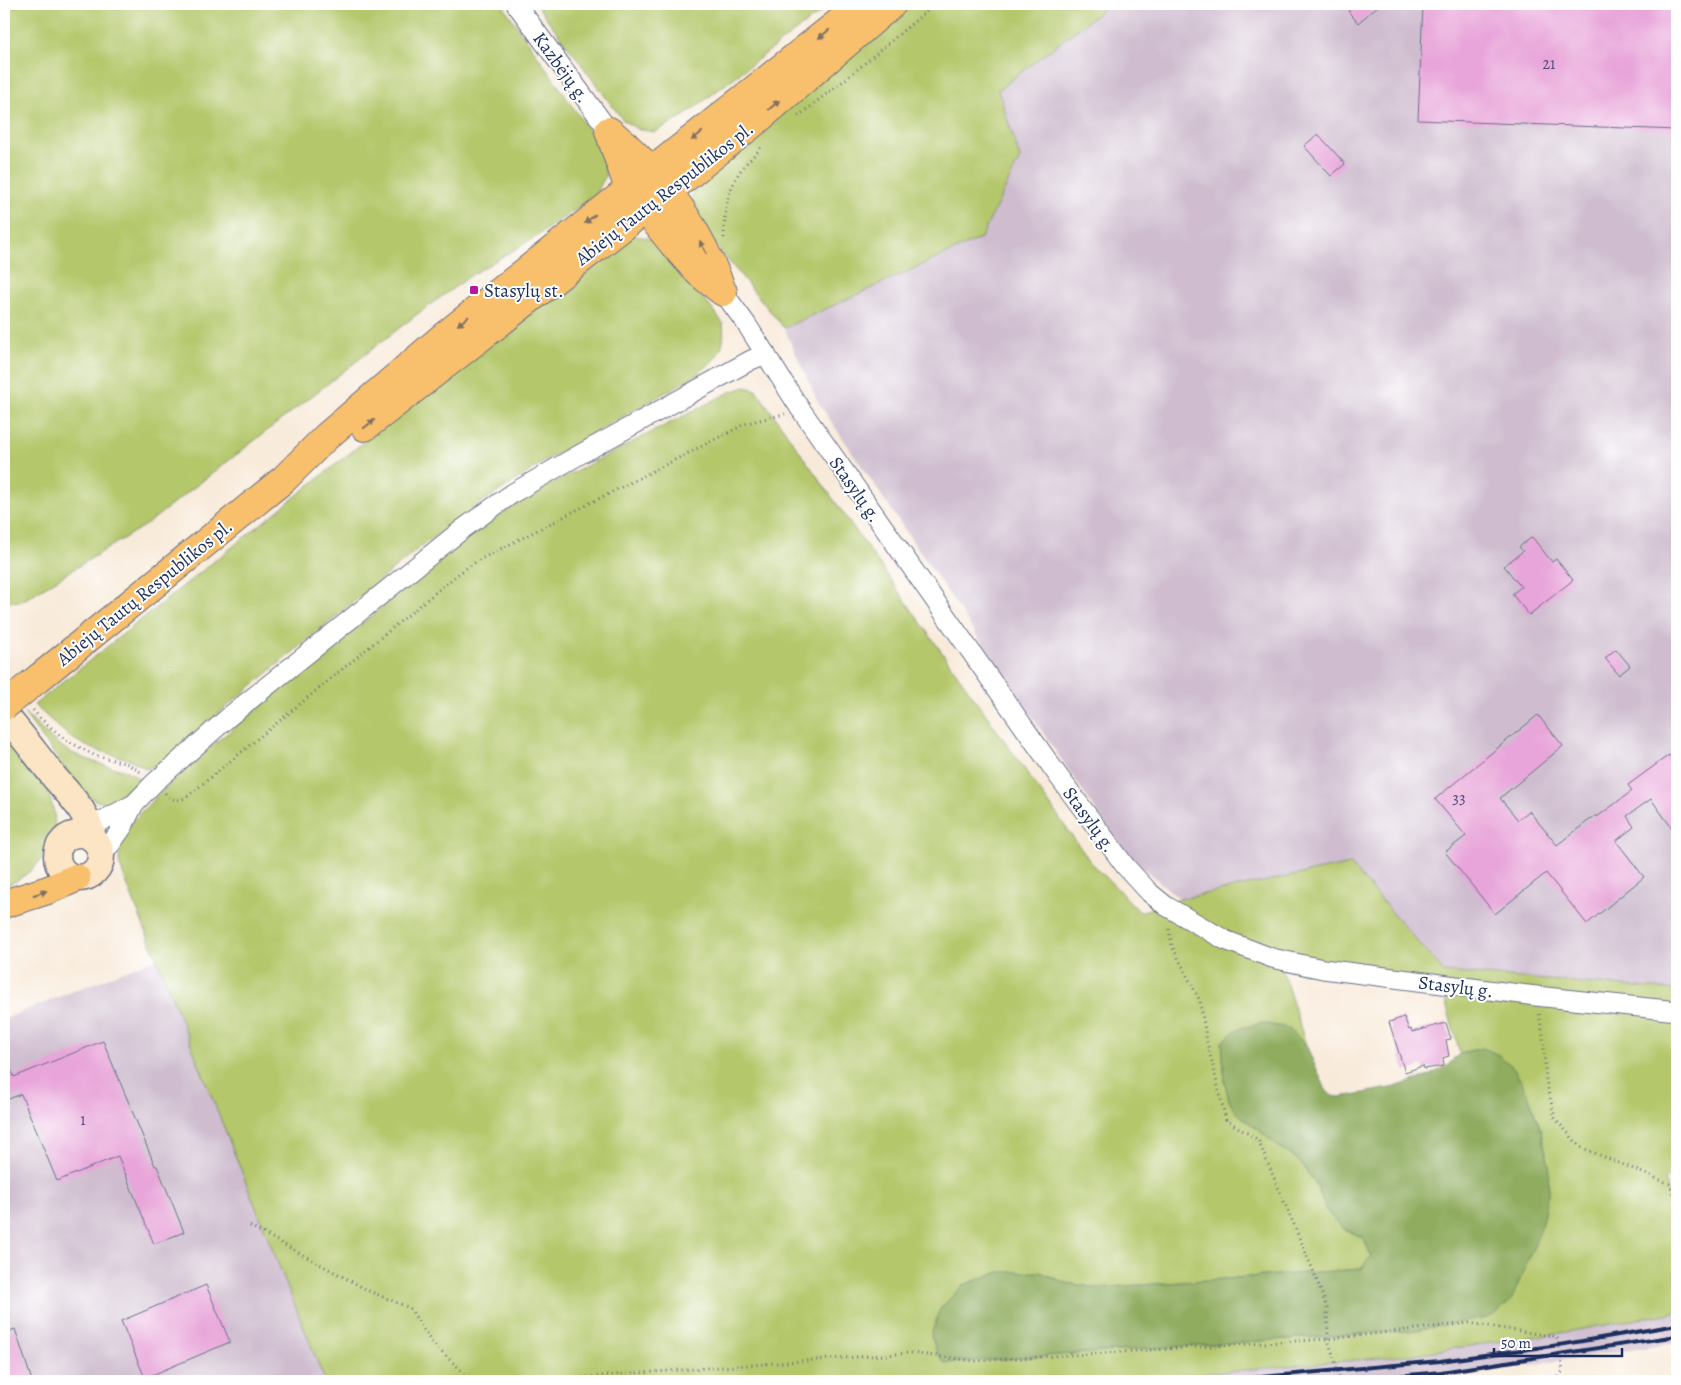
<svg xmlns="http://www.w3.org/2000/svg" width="1681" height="1385" font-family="Alegreya,serif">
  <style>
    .industrial { fill: #cfbdcf }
    .green { fill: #b4c76b; stroke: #687b64; fill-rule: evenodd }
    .forest { fill: #8fac5f; stroke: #556e5e }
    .building { fill: #e8a5d9 }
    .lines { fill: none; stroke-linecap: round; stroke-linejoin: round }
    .minor-casing { stroke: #687089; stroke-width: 21 }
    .secondary-casing { stroke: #687089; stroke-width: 29 }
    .trunk-casing { stroke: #687089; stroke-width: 30 }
    .path { stroke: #687089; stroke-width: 3; stroke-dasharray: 1 4; stroke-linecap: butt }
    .minor { stroke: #fff; stroke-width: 19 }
    .secondary { stroke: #fce5c4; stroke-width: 26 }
    .trunk { stroke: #f8bf6c; stroke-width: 28 }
    .rail { stroke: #1b2f5e; stroke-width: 4 }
    .trunk-bridge-casing { stroke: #687089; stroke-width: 30; stroke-linecap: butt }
    .trunk-bridge { stroke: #f8bf6c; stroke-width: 28 }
    .oneway { fill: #7e7064 }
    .poi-dot { fill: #b5179e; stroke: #fff; stroke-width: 2 }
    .labels { text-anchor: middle; stroke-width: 4; stroke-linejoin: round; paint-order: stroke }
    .number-label { font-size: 16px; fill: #4e4c7d }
    .street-label { font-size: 19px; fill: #1b2f5e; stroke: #fff }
    .poi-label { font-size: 19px; fill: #1b2f5e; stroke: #fff; text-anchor: start }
  </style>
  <rect width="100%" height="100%" fill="#fff"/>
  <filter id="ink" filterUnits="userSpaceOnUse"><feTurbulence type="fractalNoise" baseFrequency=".02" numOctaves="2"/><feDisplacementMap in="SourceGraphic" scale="10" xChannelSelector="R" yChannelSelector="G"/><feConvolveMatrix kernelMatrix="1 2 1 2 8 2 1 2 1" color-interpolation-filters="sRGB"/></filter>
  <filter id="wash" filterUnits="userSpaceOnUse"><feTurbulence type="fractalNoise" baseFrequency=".0096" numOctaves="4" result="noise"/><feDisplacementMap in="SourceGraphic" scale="20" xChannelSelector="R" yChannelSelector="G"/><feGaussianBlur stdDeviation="1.12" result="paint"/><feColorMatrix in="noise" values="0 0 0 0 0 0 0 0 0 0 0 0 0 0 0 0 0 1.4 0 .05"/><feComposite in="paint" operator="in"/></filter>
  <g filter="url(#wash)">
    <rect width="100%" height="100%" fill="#f8ead9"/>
    <!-- industrial -->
    <path class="industrial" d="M1110 4H1677V531H1676L1677 545V990L1444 972 1350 864 1180 899 1125 853 818 402 784 328 981 238 1020 158 998 90Z
      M157 958 325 1381H4V1019Z
      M1677 1312V1343L1444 1378 1409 1381H1123L1401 1356 1566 1332Z"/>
    <!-- green -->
    <path class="green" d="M4 4H502L597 142 606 163 605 177 594 197 529 241 473 274 416 315 147 524 22 601 4 602Z
      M536 4H831L685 115 655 132 637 129 623 120Z
      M912 4H1110L998 90 1020 158 981 238 784 328 699 225C689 203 688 201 700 179Z
      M631 236C648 237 653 238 665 250L723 323C726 350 717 358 698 374L550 458 479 504 419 548 214 717 154 771 151 767 147 769 131 760 90 748 70 737 34 705 617 240Z
      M745 387 756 390 1089 860 1140 912 1180 899 1350 864 1444 972 1677 990V1176L1665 1178 1677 1222V1312L1566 1332 1401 1356 1123 1381H325L123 874 119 862 120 849 124 837 133 820 159 794 198 757 468 537 528 496 730 392ZM1282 969 1443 993 1460 1053 1483 1048 1529 1097 1540 1128 1549 1165 1410 1331 1387 1332 946 1363 937 1353 1040 1272 1066 1283 1098 1288 1361 1269 1371 1256 1364 1238 1342 1228 1325 1209 1317 1185 1298 1160 1229 1100 1225 1083 1222 1042 1288 1028 1306 1045Z
      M24 713H25C39 727 55 744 72 753 81 757 91 761 101 764 117 770 131 768 142 783 122 801 107 812 82 792Z
      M4 733C16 749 32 764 42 782 70 827 49 867 4 887Z"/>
    <!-- forest -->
    <path class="forest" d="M1262 1023 1288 1028 1306 1045 1326 1090 1332 1096 1340 1097 1358 1094 1395 1087 1428 1076 1447 1066 1460 1053 1483 1048 1499 1055 1514 1068 1529 1097 1540 1128 1549 1165 1548 1194 1540 1231 1512 1299 1498 1313 1487 1318 1410 1331 1387 1332 945 1363 937 1353 931 1335 940 1309 963 1285 999 1272H1040L1066 1283 1098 1288 1361 1269 1371 1256 1364 1238 1342 1228 1325 1209 1317 1185 1298 1160 1279 1147 1237 1113 1229 1100 1225 1083 1222 1042 1237 1029Z"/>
    <g id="blocks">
      <!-- building -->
      <path class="building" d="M1357 4H1380L1358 23 1348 11Z
        M1423 4H1595L1677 7V130L1418 120Z
        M1318 134 1345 164 1331 176 1304 146Z
        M1532 537 1552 562 1556 559 1573 580 1529 615 1512 594 1521 587 1504 566 1523 551 1519 547Z
        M1616 649 1630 666 1619 675 1605 658Z
        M1538 715 1563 746 1500 798 1518 820 1529 811 1557 845 1596 815 1597 817 1632 791 1628 785 1669 755 1677 767V835L1651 799 1627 816 1634 827 1616 841 1644 877 1587 924 1546 873 1495 914 1445 852 1466 836 1435 799Z
        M1404 1017 1409 1030 1411 1029 1412 1032 1446 1023 1451 1039 1446 1040 1449 1056 1443 1058 1444 1066 1424 1069 1423 1066 1405 1072 1389 1022Z
        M103 1041 155 1166H157L184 1232 154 1244 118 1156 57 1181 21 1094 4 1101V1053L14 1077Z
        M206 1285 230 1342 145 1378 121 1321Z
        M15 1329 32 1381H4V1333Z"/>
    </g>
  </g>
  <g filter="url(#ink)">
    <use href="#blocks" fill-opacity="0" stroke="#687089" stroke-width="1"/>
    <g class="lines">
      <defs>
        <path id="minor" d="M516 4 609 131
          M723 292 747 325 799 407 1059 777 1126 867 1150 893 1166 906 1225 940 1272 958 1323 969 1536 996 1677 1011
          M76 834 134 804
          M101 852 110 845 122 828 134 804 154 783 231 715 464 528 513 493 577 456 751 360 766 354"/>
        <path id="secondary" d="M4 714C22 735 38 757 55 778 74 800 86 810 94 840
          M57 856a22 22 0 1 1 44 0a22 22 0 1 1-44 0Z"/>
        <path id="trunk" d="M609 131 629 189 673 244 699 273 723 292
          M609 131C661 173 696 223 720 285
          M365 427 669 191 761 117 892 4
          M40 677 284 479 326 437 443 337 862 4
          M4 904 48 890 76 878"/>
      </defs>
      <!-- minor casing -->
      <use href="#minor" class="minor-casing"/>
      <!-- secondary casing -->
      <use href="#secondary" class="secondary-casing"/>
      <!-- trunk casing -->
      <use href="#trunk" class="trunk-casing"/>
      <!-- path -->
      <path class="path" d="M4 11 21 4
        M798 116 846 79 935 4
        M724 238C724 214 727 190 741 170 747 161 756 154 763 146
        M33 710 41 719 66 740 94 755 128 764 142 773
        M165 793C173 801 179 802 188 796L458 574 477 561 747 423 785 414
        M1169 929 1172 946 1200 1001 1207 1042 1226 1120 1258 1140 1313 1270 1327 1308 1328 1339 1341 1381
        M1539 1014 1543 1036 1546 1081 1555 1118 1580 1147 1670 1184 1677 1202
        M250 1226 369 1291 410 1308 432 1343 469 1378 494 1381
        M532 1381 911 1353 975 1361 1328 1339 1469 1323 1557 1337 1563 1371 1554 1381"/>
      <!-- minor -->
      <use href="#minor" class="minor"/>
      <!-- secondary -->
      <use href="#secondary" class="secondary"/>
      <!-- trunk -->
      <use href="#trunk" class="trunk"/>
      <!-- rail -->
      <path class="rail" d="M1215 1381 1440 1361 1559 1345 1677 1325
        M1341 1381 1441 1372 1677 1336"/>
      <defs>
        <path id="trunk-bridge" d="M4 706 40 677"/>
      </defs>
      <!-- trunk-bridge casing -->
      <use href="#trunk-bridge" class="trunk-bridge-casing"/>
      <!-- trunk-bridge -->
      <use href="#trunk-bridge" class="trunk-bridge"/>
    </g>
    <!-- one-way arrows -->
    <defs><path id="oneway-solid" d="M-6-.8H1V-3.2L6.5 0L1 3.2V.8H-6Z" transform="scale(1.25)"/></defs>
    <g class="oneway">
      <use href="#oneway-solid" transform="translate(824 34) rotate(141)"/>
      <use href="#oneway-solid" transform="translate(774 105) rotate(-41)"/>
      <use href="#oneway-solid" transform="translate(697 136) rotate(141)"/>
      <use href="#oneway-solid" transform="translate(590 219) rotate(141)"/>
      <use href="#oneway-solid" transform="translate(703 247) rotate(-118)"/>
      <use href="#oneway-solid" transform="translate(463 321) rotate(141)"/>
      <use href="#oneway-solid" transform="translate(369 424) rotate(-39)"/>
      <use href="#oneway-solid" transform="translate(40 893) rotate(-18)"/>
    </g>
  </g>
  <!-- markers -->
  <rect class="poi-dot" x="469" y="285" width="10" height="10" rx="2.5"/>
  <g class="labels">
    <!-- number labels -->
    <g class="number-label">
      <text x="1549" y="69">21</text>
      <text x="1459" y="803">33</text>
      <text x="83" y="1125">1</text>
    </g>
    <!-- street labels -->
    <g class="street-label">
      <text transform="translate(562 67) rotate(54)" y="7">Kazbėjų g.</text>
      <text transform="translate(664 193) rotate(-38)" y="7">Abiejų Tautų Respublikos pl.</text>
      <text transform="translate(856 489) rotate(55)" y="7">Stasylų g.</text>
      <text transform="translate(144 592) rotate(-39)" y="7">Abiejų Tautų Respublikos pl.</text>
      <text transform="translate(1090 819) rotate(54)" y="7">Stasylų g.</text>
      <text transform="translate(1456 986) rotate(7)" y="7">Stasylų g.</text>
    </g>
    <!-- poi labels -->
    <g class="poi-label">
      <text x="484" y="297">Stasylų st.</text>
    </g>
  </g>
  <!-- margin -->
  <rect width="1681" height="1385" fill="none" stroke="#fff" stroke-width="20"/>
  <!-- scale -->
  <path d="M1494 1348v8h128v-8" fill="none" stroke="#1b2f5e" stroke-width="2.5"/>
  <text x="1501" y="1348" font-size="15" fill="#1b2f5e" stroke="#ffffff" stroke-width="4" paint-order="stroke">50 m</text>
</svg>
